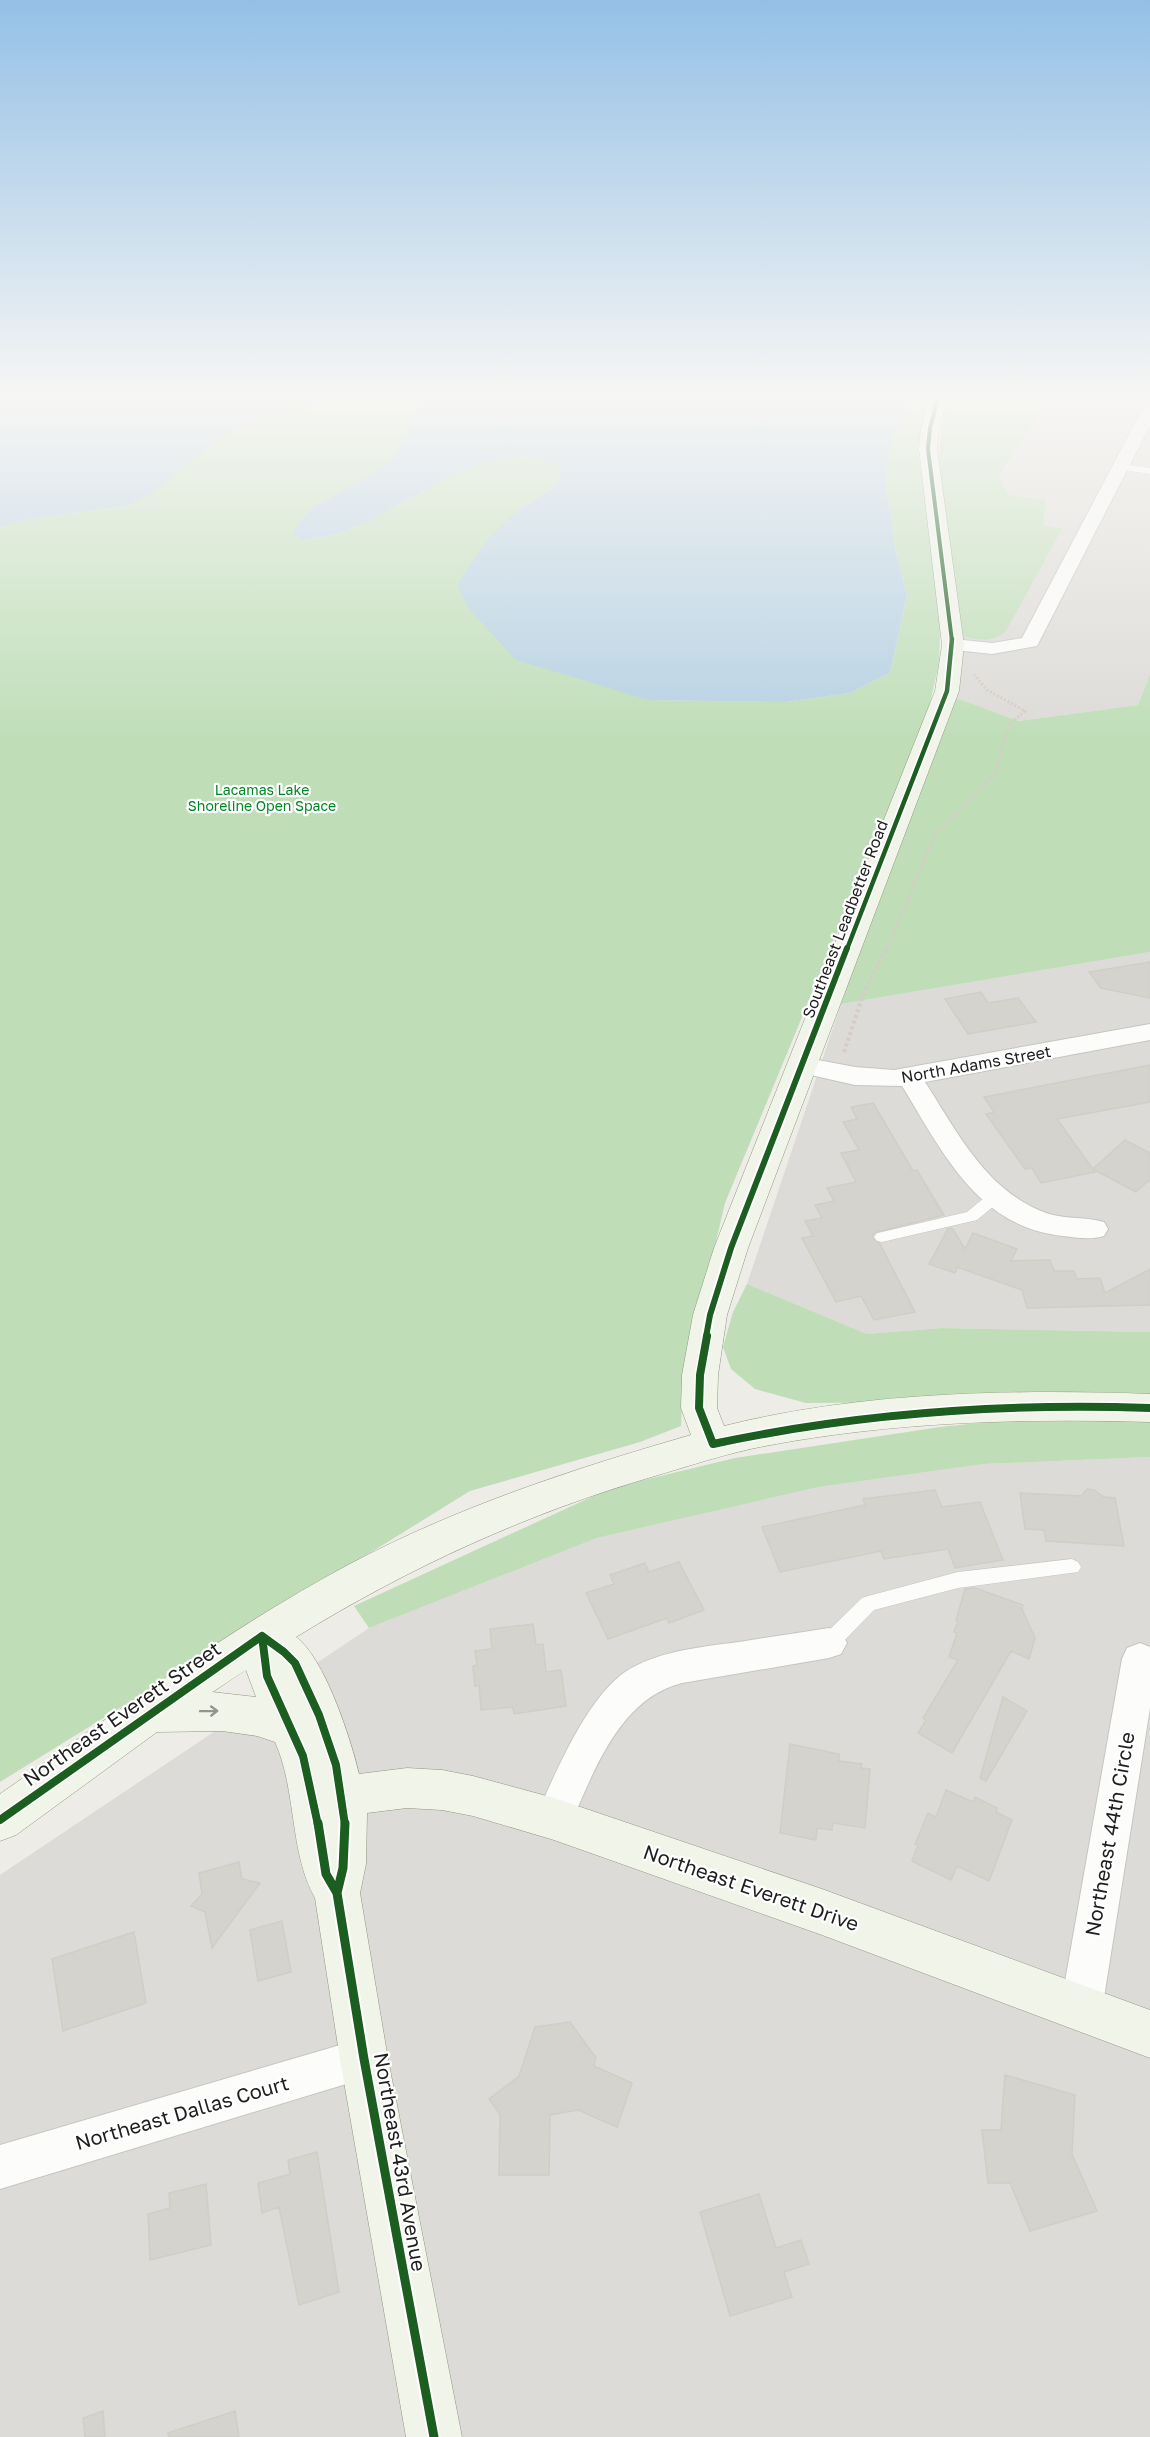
<svg xmlns="http://www.w3.org/2000/svg" width="1150" height="2437" font-family="'Golos Text',sans-serif">
  <style>
    .residential { fill: #dcdbd7 }
    .forest { fill: #bfdeb8 }
    .parking { fill: #dbdbd8 }
    .water { fill: #b6d1e3 }
    .building { fill: #d5d3ce; stroke: #d0cec7; stroke-width: 1.5 }
    .lines { fill: none; stroke-linecap: round; stroke-linejoin: round }
    .lane-casing { stroke: #c5c5c2; stroke-width: 1 }
    .street-casing { stroke: #c5c5c2; stroke-width: 2 }
    .secondary-casing { stroke: #91977d; stroke-width: 1 }
    .path-far1 { stroke: #d7cbc6; stroke-width: 3; stroke-dasharray: 2 2; stroke-linecap: butt }
    .path { stroke: #d7cbc6; stroke-width: 4; stroke-dasharray: 3 3; stroke-linecap: butt }
    .lane { fill: #fcfcfb; fill-rule: evenodd }
    .street { fill: #fcfcfb; fill-rule: evenodd }
    .secondary { fill: #f1f4e9; fill-rule: evenodd }
    .cycleway-far4-casing { stroke: #fff; stroke-width: 6 }
    .cycleway-far3-casing { stroke: #fff; stroke-width: 8 }
    .cycleway-far2-casing { stroke: #fff; stroke-width: 10 }
    .cycleway-far1-casing { stroke: #fff; stroke-width: 11 }
    .cycleway-casing { stroke: #fff; stroke-width: 13 }
    .cycleway-far4 { stroke: #1b5e20; stroke-width: 4 }
    .cycleway-far3 { stroke: #1b5e20; stroke-width: 4.5 }
    .cycleway-far2 { stroke: #1b5e20; stroke-width: 6 }
    .cycleway-far1 { stroke: #1b5e20; stroke-width: 8 }
    .cycleway { stroke: #1b5e20; stroke-width: 9 }
    .oneway { stroke: #92948e }
    .labels { text-anchor: middle; stroke-width: 4.5; stroke-linejoin: round; paint-order: stroke }
    .far-park-label { font-size: 14px; fill: #018626; stroke: #fff }
    .street-label { font-size: 16px; fill: #1e1e1e; stroke: #fff }
    .near-street-label { font-size: 20px; fill: #1e1e1e; stroke: #fff }
  </style>
  <rect width="100%" height="100%" fill="#edece6"/>
  <!-- residential -->
  <path class="residential" d="M1057 395H1150V674L1138 705 1019 721 948 695 958 635 1062 530 1044 525 1008 495 999 475 1034 422Z
    M1150 952V1332L941 1328 867 1334 747 1284 841 1004Z
    M1150 1457V2437H0V1875L369 1628 597 1538 819 1487 984 1464Z"/>
  <!-- forest -->
  <path class="forest" d="M343 395H425L406 436 393 459 372 474 310 509 292 533 303 540 333 535 368 522 448 477 491 461 526 456 558 465 562 482 518 510 649 700 785 702 850 693 890 673 907 595 896 552 885 479 893 436 912 395H931L924 416 918 451 941 601 939 663 916 764 897 788 725 1203 683 1381 681 1426 640 1442 470 1491 0 1782V527L37 518 125 506 239 425 274 412 310 409Z
    M948 395H1057L1034 422 999 475 1008 495 1045 500 1044 525 1062 529 1006 631C992 644 975 640 958 635L937 484 943 404Z
    M1150 674V952L841 1004 948 695 1019 721 1138 705Z
    M747 1284 867 1334 941 1328 1150 1332V1401L806 1403 755 1389 731 1369 723 1347 733 1312Z
    M1046 1416 1150 1420V1457L984 1464 819 1487 597 1538 369 1628 354 1606 611 1488 735 1458 940 1427Z"/>
  <!-- parking -->
  <path class="parking" d="M1056 512 1093 519 1087 532 1051 526Z"/>
  <!-- water -->
  <path class="water" d="M0 395H343L310 409 274 412 239 425 196 457 150 495 125 506 37 518 0 527Z
    M425 395H912L893 436 885 479 896 552 907 595 890 673 850 693 785 702 649 700 516 660 469 609 457 584 488 539 518 510 562 482 558 465 526 456 491 461 448 477 368 522 333 535 302 540 292 533 310 509 372 474 393 458 406 436Z"/>
  <!-- building -->
  <path class="building" d="M1150 962V998L1101 988 1089 972Z
    M981 992 988 1003 1018 998 1036 1022 968 1034 945 999Z
    M1150 1065V1102L1057 1119 1095 1172 1041 1183 1032 1168 1025 1169 986 1114 994 1112 984 1097Z
    M873 1103 913 1171 917 1170 944 1215 874 1233 872 1238 880 1244 915 1312 874 1320 861 1296 836 1302 802 1238 813 1236 805 1221 822 1218 815 1205 834 1201 827 1188 856 1182 841 1153 859 1150 843 1122 857 1119 851 1107Z
    M1125 1140 1150 1153V1179L1136 1192 1093 1169Z
    M952 1228 965 1249 973 1233 1017 1249 1011 1261 1050 1260 1054 1271H1074L1077 1279 1100 1278 1105 1293 1150 1269V1305L1027 1308 1022 1290 957 1267 955 1273 929 1264 948 1229Z
    M1087 1489 1094 1490 1104 1497 1115 1498 1124 1546 1046 1541 1044 1530 1025 1529 1020 1493 1081 1496Z
    M935 1490 942 1507 980 1502 1003 1560 955 1568 948 1549 884 1559 881 1551 780 1572 762 1527 865 1505 863 1499Z
    M679 1562 704 1610 669 1623 667 1618 608 1639 586 1593 614 1584 610 1575 645 1563 649 1572Z
    M975 1588 1023 1605 1022 1609 1035 1638 1029 1659 1011 1651 952 1753 918 1733 926 1720 923 1718 958 1660 949 1657 957 1633 954 1632 958 1621 956 1620 965 1589Z
    M533 1624 536 1645 543 1644 546 1672 561 1670 566 1706 514 1714 513 1707 481 1710 479 1685 475 1686 473 1666 477 1665 475 1651 492 1649 490 1629Z
    M1003 1697 1027 1711 986 1781 980 1778Z
    M790 1744 839 1754V1761L862 1764 861 1768 870 1769 865 1828 833 1823 832 1830 817 1828 816 1840 780 1833Z
    M946 1790 973 1802 975 1797 997 1808 996 1812 1012 1820 989 1881 957 1866 951 1880 912 1861 918 1845 915 1844 928 1813 936 1817Z
    M239 1862 242 1879 260 1883 212 1948 205 1912 191 1906 202 1894 199 1873Z
    M282 1921 291 1972 258 1981 250 1930Z
    M134 1932 146 2003 63 2031 52 1959Z
    M570 2022 596 2058 594 2066 632 2083 617 2127 578 2110 550 2115 549 2175H499L500 2114 489 2099 519 2076 535 2027Z
    M1005 2075 1075 2095 1072 2154 1097 2211 1030 2231 1010 2183H988L982 2130H1001Z
    M317 2152 339 2292 299 2305 279 2207 262 2213 258 2183 290 2174 288 2160Z
    M206 2184 211 2245 150 2260 148 2214 170 2208 169 2193Z
    M759 2194 776 2248 801 2240 809 2264 784 2272 792 2297 730 2316 700 2212Z
    M103 2411 105 2437H85L83 2418Z
    M235 2411 239 2437H169L168 2433Z"/>
  <g class="lines">
    <defs>
      <path id="lane" d="M1121 464 1150 468V474L1118 469 1117 467Z
        M995 1192 1002 1197 1000 1201 977 1220 882 1242 877 1241 874 1237 877 1233 882 1232 967 1212 990 1193Z
        M1072 1559 1078 1562 1081 1567 1078 1572 958 1588 874 1610 836 1649 829 1651 822 1649 820 1643 822 1637 862 1598 868 1596 958 1572Z"/>
      <path id="street" d="M1150 405V425L1037 646 992 654 946 649 943 645 946 641 953 639 992 643 1022 638 1142 410Z
        M1150 1024V1040L925 1082C958 1133 987 1193 1049 1214 1067 1219 1086 1217 1104 1222L1108 1229 1104 1236C1091 1240 1077 1238 1063 1236 978 1228 942 1151 902 1086L855 1085 793 1071 789 1065 793 1059 802 1057 855 1067 894 1070Z
        M829 1628 841 1632 847 1643 841 1654 829 1658 682 1683C617 1699 592 1777 567 1832L554 1837 541 1832 535 1819C554 1776 586 1699 625 1672 657 1651 701 1647 739 1642 769 1637 799 1633 829 1628Z
        M1140 1643 1150 1647V1708L1102 2010 1096 2025 1081 2031 1066 2025 1060 2010 1122 1659 1127 1648Z
        M364 2038 379 2044 385 2059 379 2074 0 2189V2145Z"/>
      <path id="secondary" d="M930 395H948L939 428 937 449 964 645 959 691 748 1248 727 1315 718 1375 717 1408 724 1426C859 1392 1012 1389 1150 1394V1422C1022 1418 891 1422 765 1446 728 1453 692 1465 655 1476 528 1513 410 1567 296 1637 324 1657 351 1739 359 1774L407 1768 442 1770 473 1776 554 1798 822 1889 1150 2010V2058L822 1935 554 1840 473 1816 442 1810 407 1808 367 1813 366 1864 360 1893 388 2059 462 2437H406L340 2059 315 1898C289 1852 297 1791 275 1742L257 1736 222 1731 157 1732 16 1835 0 1841V1794C114 1714 225 1631 348 1565 457 1507 573 1469 691 1435L681 1408 682 1375 693 1315 714 1248 935 691 942 645 919 449 921 428ZM246 1670 256 1697 212 1692 214 1691Z"/>
    </defs>
    <!-- lane casing -->
    <use href="#lane" class="lane-casing"/>
    <!-- street casing -->
    <use href="#street" class="street-casing"/>
    <!-- secondary casing -->
    <use href="#secondary" class="secondary-casing"/>
    <!-- path-far1 -->
    <path class="path-far1" d="M887 949 937 831 945 826 995 774 1009 725 1025 711 987 690 974 675"/>
    <!-- path -->
    <path class="path" d="M844 1052 864 992 887 948"/>
    <!-- lane -->
    <use href="#lane" class="lane"/>
    <!-- street -->
    <use href="#street" class="street"/>
    <!-- secondary -->
    <use href="#secondary" class="secondary"/>
    <defs>
      <path id="cycleway-far4" d="M939 395 930 428 928 449 952 641"/>
      <path id="cycleway-far3" d="M847 949 947 691 952 639"/>
      <path id="cycleway-far2" d="M706 1337 710 1315 731 1248 847 948"/>
      <path id="cycleway-far1" d="M707 1336 700 1375 699 1408 713 1444C858 1413 1002 1403 1150 1408
        M262 1636 267 1676 303 1756 318 1825
        M262 1636 284 1652 295 1663 319 1715 336 1765 345 1825
        M0 1820 262 1636"/>
      <path id="cycleway" d="M318 1823 326 1874 337 1893 364 2059 434 2437
        M337 1893 343 1868 345 1823"/>
    </defs>
    <!-- cycleway-far4 casing -->
    <use href="#cycleway-far4" class="cycleway-far4-casing"/>
    <!-- cycleway-far3 casing -->
    <use href="#cycleway-far3" class="cycleway-far3-casing"/>
    <!-- cycleway-far2 casing -->
    <use href="#cycleway-far2" class="cycleway-far2-casing"/>
    <!-- cycleway-far1 casing -->
    <use href="#cycleway-far1" class="cycleway-far1-casing"/>
    <!-- cycleway casing -->
    <use href="#cycleway" class="cycleway-casing"/>
    <!-- cycleway-far4 -->
    <use href="#cycleway-far4" class="cycleway-far4"/>
    <!-- cycleway-far3 -->
    <use href="#cycleway-far3" class="cycleway-far3"/>
    <!-- cycleway-far2 -->
    <use href="#cycleway-far2" class="cycleway-far2"/>
    <!-- cycleway-far1 -->
    <use href="#cycleway-far1" class="cycleway-far1"/>
    <!-- cycleway -->
    <use href="#cycleway" class="cycleway"/>
  </g>
  <!-- one-way arrows -->
  <defs><path id="oneway-shaft" d="M-6 0H5M1.5-3L5.5 0L1.5 3" fill="none" stroke-width="1.6" stroke-linecap="round" stroke-linejoin="round" transform="scale(1.5)"/></defs>
  <use class="oneway" href="#oneway-shaft" transform="translate(209 1711) rotate(-1)"/>
  <!-- sky -->
  <linearGradient id="sky" x2="0" y2="1"><stop stop-color="#94c0e6"/><stop offset="0.54" stop-color="#f7f6f4"/><stop offset="1" stop-color="#f7f6f4" stop-opacity="0"/></linearGradient>
  <rect width="1150" height="736" fill="url(#sky)"/>
  <g class="labels">
    <!-- far-park labels -->
    <g class="far-park-label">
      <text x="262" y="795">Lacamas Lake<tspan x="262" dy="16">Shoreline Open Space</tspan></text>
    </g>
    <!-- street labels -->
    <g class="street-label">
      <text transform="translate(845 919) rotate(-69)" y="6">Southeast Leadbetter Road</text>
      <text transform="translate(976 1064) rotate(-10)" y="6">North Adams Street</text>
    </g>
    <!-- near-street labels -->
    <g class="near-street-label">
      <text transform="translate(122 1714) rotate(-35)" y="7">Northeast Everett Street</text>
      <text transform="translate(1110 1834) rotate(-80)" y="7">Northeast 44th Circle</text>
      <text transform="translate(751 1888) rotate(19)" y="7">Northeast Everett Drive</text>
      <text transform="translate(182 2113) rotate(-16)" y="7">Northeast Dallas Court</text>
      <text transform="translate(400 2162) rotate(80)" y="7">Northeast 43rd Avenue</text>
    </g>
  </g>
</svg>
